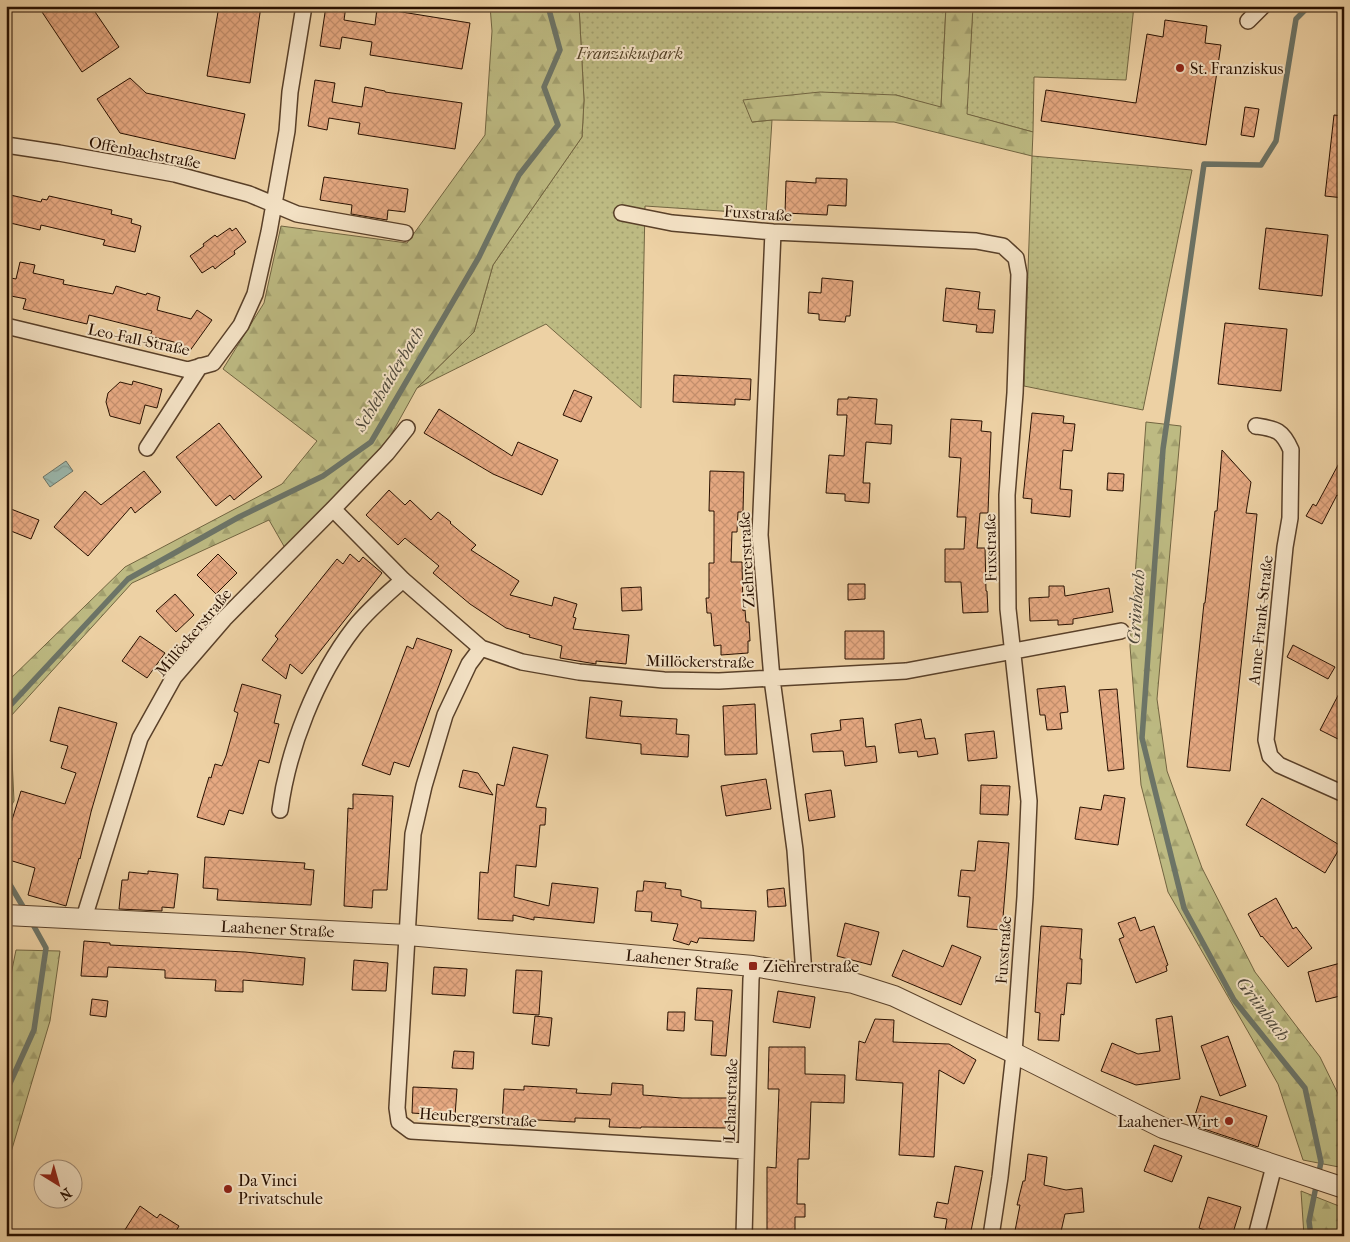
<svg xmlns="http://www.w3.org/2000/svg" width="1350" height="1242" font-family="'IM FELL French Canon',serif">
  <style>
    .grass { fill: url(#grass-dots); stroke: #726541 }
    .forest { fill: url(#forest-firs); stroke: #726541 }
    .water { fill: url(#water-waves); stroke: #6c7467 }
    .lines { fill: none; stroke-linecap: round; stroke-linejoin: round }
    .stream { stroke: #6c7467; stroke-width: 5.5 }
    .building { fill: url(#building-cross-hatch); stroke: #281000 }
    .minor-casing { stroke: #594029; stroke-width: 18 }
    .tertiary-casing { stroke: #594029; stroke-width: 22 }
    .minor { stroke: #f3e1c4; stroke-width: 15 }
    .tertiary { stroke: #f3e1c4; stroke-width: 20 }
    .poi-dot { fill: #8f2418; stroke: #f3e1c4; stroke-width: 2 }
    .labels { text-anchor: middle; stroke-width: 4; stroke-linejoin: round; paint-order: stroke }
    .park-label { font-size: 16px; font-style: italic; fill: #554327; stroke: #f3e1c4 }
    .poi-label { font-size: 16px; fill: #281000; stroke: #f3e1c4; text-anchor: start }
    .street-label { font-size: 16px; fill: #281000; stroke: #f3e1c4 }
    .water-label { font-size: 18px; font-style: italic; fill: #504a3c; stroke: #f3e1c4 }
  </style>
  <defs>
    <pattern id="grass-dots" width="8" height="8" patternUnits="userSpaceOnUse" patternTransform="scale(1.25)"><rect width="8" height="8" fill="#bdba82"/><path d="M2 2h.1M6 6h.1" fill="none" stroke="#a29f6e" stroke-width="1.8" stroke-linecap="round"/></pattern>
    <pattern id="forest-firs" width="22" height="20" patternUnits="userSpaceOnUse" patternTransform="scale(1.25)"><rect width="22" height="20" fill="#bdba82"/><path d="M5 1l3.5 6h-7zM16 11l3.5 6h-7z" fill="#a29f6e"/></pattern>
    <pattern id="water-waves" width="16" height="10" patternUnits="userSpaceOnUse" patternTransform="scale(1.25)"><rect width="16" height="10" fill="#9ab6ab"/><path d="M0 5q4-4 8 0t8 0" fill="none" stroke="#859b91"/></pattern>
    <pattern id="building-cross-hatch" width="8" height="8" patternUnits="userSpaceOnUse" patternTransform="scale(1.25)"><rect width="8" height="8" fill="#e6a982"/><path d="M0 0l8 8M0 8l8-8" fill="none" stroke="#c5906e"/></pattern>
  </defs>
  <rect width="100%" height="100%" fill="#edd1a4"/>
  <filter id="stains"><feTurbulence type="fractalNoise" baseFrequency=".004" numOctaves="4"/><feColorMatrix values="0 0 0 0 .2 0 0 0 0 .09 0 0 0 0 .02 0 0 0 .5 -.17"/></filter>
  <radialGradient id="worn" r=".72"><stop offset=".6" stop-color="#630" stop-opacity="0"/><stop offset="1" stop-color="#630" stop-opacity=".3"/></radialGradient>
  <!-- grass -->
  <path class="grass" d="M579 6H946L941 108 896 95 752 122 772 120 766 214 645 206 641 408 546 324 417 388 474 332 493 265 582 137 584 100Z
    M973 6H1134L1126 80 1034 77 1033 132 966 114Z
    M1032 156 1192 170 1143 410 1024 386Z"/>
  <!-- forest -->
  <path class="forest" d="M490 6H579L584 100 582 137 493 265 474 332 417 388 391 435 330 508 285 548 269 520 132 583 10 717 14 801 6 815V683L125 567 282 484 317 441 223 369 264 303 281 226 407 243 485 135 492 31Z
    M946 6H973L967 114 1033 132 1032 156 894 122 772 120 752 122 743 100 820 92 896 95 941 107Z
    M1146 422 1181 426 1157 699 1167 771 1202 868 1255 972 1320 1057 1344 1106V1168L1303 1160 1278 1084 1168 892 1141 785 1130 646Z
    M16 950 60 951 50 1021 6 1169V999Z
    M1301 1191 1344 1208V1236H1304Z"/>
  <!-- water -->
  <path class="water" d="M66 461 73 471 50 487 43 477Z"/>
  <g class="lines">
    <!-- stream -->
    <path class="stream" d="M1309 6 1296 19 1276 141 1261 165 1204 164 1163 449 1142 738 1184 908 1234 1000 1305 1088 1321 1162 1309 1221 1311 1236
      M6 710 128 579 239 517 323 476 371 442 479 257 519 175 558 125 544 87 560 50 548 6
      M6 878 25 910
      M6 1092 34 1030 46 948 31 921"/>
  </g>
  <!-- building -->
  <path class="building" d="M38 6H91L119 47 82 72Z
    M219 6H261L250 83 207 76Z
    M326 6H346L344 20 375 25 377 8 470 23 462 69 370 55 372 42 342 37 340 49 320 46Z
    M1165 20 1207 26 1205 43 1221 45 1206 145 1041 121 1046 90 1136 103 1147 34 1163 37Z
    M130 78 146 93 245 114 235 159 120 133 97 99Z
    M315 80 335 83 332 102 362 107 365 87 385 91V92L462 103 455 149 358 134 360 123 329 118 327 130 308 126Z
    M1245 107 1259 109 1254 137 1241 135Z
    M1334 115 1344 116V198L1325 196Z
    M324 177 408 189 405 212 388 210 387 220 351 214 352 205 320 200Z
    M816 178 847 179 846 206 828 205 827 215 785 213 786 181 816 183Z
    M6 194 41 202 42 199 47 200 49 196 112 210 111 214 132 219 131 223 141 226 135 252 103 245 105 240 41 225 40 230 6 222Z
    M230 228 232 231 236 228 246 242 234 251 235 254 221 264 215 269 213 266 202 273 190 256 204 246 203 244 215 235 217 237Z
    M1266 228 1328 235 1322 296 1259 289Z
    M20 262 35 265 33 273 64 280 63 284 113 294 116 286 146 295 147 293 160 297 157 310 191 319 197 310 212 320 189 352 174 342 150 336 152 331 89 315 87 324 23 309 26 299 6 295V277L16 279Z
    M822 278 853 281 850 316H846L845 322 819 320V314L808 313 809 292 821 293Z
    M946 288 980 292 978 309 995 310 993 333 976 332 977 325 943 321Z
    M1225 323 1287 329 1281 391 1218 384Z
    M674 375 751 379 750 400 735 399V405L673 402Z
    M133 381 162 389 157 408 145 405 140 424 110 416 106 402 108 393 120 382 132 385Z
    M574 390 592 397 581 422 563 415Z
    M848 397 877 399 875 424 892 425 891 444 866 442 863 483H870L869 503 845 501V494L826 493 829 455 844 456 847 415H837L838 399H848Z
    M439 409 512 456 518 442 558 460 542 495 493 474 424 433Z
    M1032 413 1064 416 1063 423 1075 424 1072 451 1063 450 1060 489 1072 490 1070 517 1031 513 1032 499 1023 498Z
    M951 419 982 421 981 431 991 432 988 513H980L977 548H985L986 591H987L988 612 963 613 961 582H945V549H964L966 517H957L961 458 949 457Z
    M219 423 262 477 234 500 230 495 216 506 176 457Z
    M1222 450 1251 482 1246 513 1257 514 1230 771 1187 767 1204 603H1205L1215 511H1217Z
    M1344 454V498L1337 495 1322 524 1306 516 1313 504 1316 506Z
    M144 471 161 492 135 513 131 507 88 556 54 527 85 491 101 505Z
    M710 471 744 472 743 512H738L737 532H732L731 562H742L743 611 745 610 746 622H749L750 641H748V653L721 655V645L714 646 711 613H707L706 598H709V563H714V511H709Z
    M1108 473 1124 474 1123 491 1107 490Z
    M389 490 405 505 410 500 431 520 438 512 451 522 450 523 476 545 471 550 519 581 510 595 552 606 554 597 577 604 573 617 576 618 573 629 629 635 626 664 596 661V664L560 658 562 646 529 637 530 635 506 628 470 604 433 573 439 566 405 538 398 545 366 515Z
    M11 509 39 520 31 539 6 529V520Z
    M218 554 237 573 216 594 197 575Z
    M350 554 359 562 363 557 382 573 302 674 290 664 286 679 262 660 278 639 275 636 337 559 343 564Z
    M848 584H865V599L848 600Z
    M1049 586H1064L1065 596 1109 588 1113 612 1073 619V624L1058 625V620L1030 621 1029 598 1049 597Z
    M641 587 642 610 622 611 621 588Z
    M175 594 194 615 176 632 156 611Z
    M845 631H884V659H845Z
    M140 636 165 653 147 678 122 661Z
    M417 638 452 650 409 767 394 762 390 775 362 765 407 646 413 649Z
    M1293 645 1335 667 1328 679 1287 657Z
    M242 684 281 695 274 723 279 724 269 763 259 760 243 814 229 810 224 825 197 817 209 777 211 778 215 764 222 766 226 756 238 713 234 711Z
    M1344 684V742L1320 730Z
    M1065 686 1068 712 1060 713 1062 729 1047 730 1045 715H1040L1037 689Z
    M1117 689 1124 769 1108 771 1099 690Z
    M590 697 622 701 620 716 677 719 676 734 689 735 688 757 641 754V744L586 738Z
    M755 704 757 754 725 755 723 706Z
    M59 707 117 723 91 812 80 859 79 858 66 906 28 895 35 868 6 859V839L21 791 65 804 76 773 61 768 68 746 50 741Z
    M863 718 866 747 875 746 877 762 845 766 843 751 813 752 811 734 841 730 840 720Z
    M921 719 925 739 935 738 938 754 918 757 917 751 899 753 895 724Z
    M994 731 997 758 968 761 965 734Z
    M513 747 548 755 536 807 546 808 545 825H540L536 867 516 865 514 897 549 906 552 883 598 888 594 923 534 917V920L513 915V921L478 919 480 872 488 873 497 784 504 786Z
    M463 770 478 773 493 795 459 787Z
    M766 779 771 809 726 816 721 786Z
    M981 785 1010 786 1008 815 980 814Z
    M831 790 835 817 809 821 805 794Z
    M353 794 393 796 387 890H373L372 908 344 906 348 808 353 809Z
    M1104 795 1125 798 1118 845 1075 839 1080 807 1101 810Z
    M1262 798 1341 846 1325 873 1246 825Z
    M978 841 1009 843 1002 930 967 927 970 897 958 896 961 870 975 871Z
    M205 857 305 863 304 869 314 870 311 905 217 900 218 889 203 888Z
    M148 871 178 874 174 908 162 907V911L119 909 122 880H128L129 872 148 874Z
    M644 881 666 883 665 888 681 890V896L701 901V908L756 911 754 941 699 938 697 943 691 941 689 945 673 940 678 924 651 921 652 912 635 911 637 891H643Z
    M784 888 786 906 768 907 767 890Z
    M1276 898 1293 929 1296 927 1312 948 1288 967 1262 936 1261 937 1248 914Z
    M1135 917 1140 931 1154 926 1168 965 1166 966 1167 971 1136 983 1119 939 1124 937 1118 923Z
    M845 923 879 932 871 965 837 956Z
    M1041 926 1082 929 1080 959H1082L1081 984 1067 983 1064 1015 1061 1014 1059 1041 1038 1040 1040 1013 1035 1012Z
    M84 941 110 943V945L245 952 305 958 303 985 243 980V992L215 991 216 980 165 978V970L108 967 107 977 81 976Z
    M952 945 981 957 961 1005 892 976 903 950 943 967Z
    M354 960 388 963 386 991 352 990Z
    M1344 962V995L1316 1002 1308 972Z
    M434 967 467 969 465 996 432 994Z
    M516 970 542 971 539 1015 513 1013Z
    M697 988 732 990 726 1056 711 1055 713 1021 695 1020Z
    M778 991 815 997 810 1028 773 1022Z
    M92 999 108 1001 106 1017 90 1015Z
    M668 1012H685L684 1031 667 1030Z
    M535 1016 552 1018 549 1046 532 1044Z
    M1172 1016 1180 1079 1136 1085 1101 1071 1112 1043 1138 1054 1160 1051 1156 1019Z
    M875 1019 894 1020 893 1042 949 1044 976 1060 964 1084 939 1070 934 1157 899 1155 903 1083 856 1080 859 1041 865 1043Z
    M1228 1036 1246 1086 1220 1096 1201 1046Z
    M769 1047H805V1074L845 1075 844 1103 811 1102 809 1159H798L797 1204H805V1217H795V1236H767V1167L776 1168 779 1089H768Z
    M454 1051 474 1052 473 1069 452 1068Z
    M612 1083 643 1085V1095L682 1098H729V1128L641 1127V1128L609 1127 610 1119 575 1118V1122L519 1119 518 1125 502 1124 504 1089 524 1090V1086L577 1089 576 1093 611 1095Z
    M413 1087 457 1089 455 1116 412 1113Z
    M1201 1096 1267 1116 1258 1147 1192 1125Z
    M1154 1145 1182 1156 1172 1182 1144 1171Z
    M1028 1154 1047 1157 1044 1185 1066 1190 1082 1188 1084 1212 1065 1214 1060 1236H1014L1020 1205H1017L1023 1181H1025Z
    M955 1166 983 1171 970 1236H944L947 1219 934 1217 937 1202 948 1204Z
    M1208 1197 1241 1207 1232 1236H1206L1207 1231 1199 1228Z
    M140 1206 157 1218 160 1214 179 1226 173 1236H121Z"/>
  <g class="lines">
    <defs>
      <path id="minor" d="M1248 21 1263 6
        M6 145 59 153 175 174 249 194 297 214 405 233
        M622 213 672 223 773 232 976 241 1003 246 1016 258 1019 274 1015 393 1007 495 1008 609 1029 801 1025 897 1014 1053 1000 1177 991 1236
        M773 232 760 535 772 679 795 850 804 974
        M6 326 188 370 213 363 241 325 255 294 269 232 287 131 290 92 304 6
        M1256 426C1275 429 1282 429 1291 450L1290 518 1285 547 1266 740 1270 756 1279 765 1344 794
        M147 448 200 366
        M333 509 403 580 481 648 522 662 579 672 664 680 719 681 906 671 1121 631
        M481 648 469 664 445 715 424 786 413 834 397 1108 399 1122 411 1131 745 1151
        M280 810C288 749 316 677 354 628 368 610 386 595 403 580
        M84 918 140 738 174 677 224 619 333 509 387 453 407 428
        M744 1236 751 979 753 966
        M1256 1236 1274 1166"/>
      <g id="tertiary">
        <path id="s1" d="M6 915 408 935 753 966 853 983 894 996 1014 1053 1163 1128 1344 1188"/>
      </g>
    </defs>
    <!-- minor casing -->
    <use href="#minor" class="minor-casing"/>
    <!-- tertiary casing -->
    <use href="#tertiary" class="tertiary-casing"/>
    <!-- minor -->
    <use href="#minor" class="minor"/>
    <!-- tertiary -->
    <use href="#tertiary" class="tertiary"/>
  </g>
  <!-- markers -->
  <g class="poi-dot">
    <circle cx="1180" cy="68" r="5"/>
    <rect x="748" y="961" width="10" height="10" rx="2.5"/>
    <circle cx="1229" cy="1121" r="5"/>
    <circle cx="228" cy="1189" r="5"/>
  </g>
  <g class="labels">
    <!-- park labels -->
    <g class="park-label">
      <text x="630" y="59">Franziskuspark</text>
    </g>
    <!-- poi labels -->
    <g class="poi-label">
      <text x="1190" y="74">St. Franziskus</text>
      <text x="763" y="972">Ziehrerstraße</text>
      <text x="1219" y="1127" text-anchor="end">Laahener Wirt</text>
      <text x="238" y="1186">Da Vinci<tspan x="238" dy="18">Privatschule</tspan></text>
    </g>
    <!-- street labels -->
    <g class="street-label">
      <text transform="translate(145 152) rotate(11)" y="6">Offenbachstraße</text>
      <text transform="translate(758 213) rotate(4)" y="6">Fuxstraße</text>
      <text transform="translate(139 339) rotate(12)" y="6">Leo-Fall-Straße</text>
      <text transform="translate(990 548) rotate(-91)" y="6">Fuxstraße</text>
      <text transform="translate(746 560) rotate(-93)" y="6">Ziehrerstraße</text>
      <text transform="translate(1260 620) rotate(-84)" y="6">Anne-Frank-Straße</text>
      <text transform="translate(193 632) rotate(-50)" y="6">Millöckerstraße</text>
      <text transform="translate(700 661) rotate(1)" y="6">Millöckerstraße</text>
      <text dy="6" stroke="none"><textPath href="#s1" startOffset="272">Laahener Straße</textPath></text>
      <text transform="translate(1003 950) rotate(-86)" y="6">Fuxstraße</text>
      <text dy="6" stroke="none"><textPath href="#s1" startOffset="678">Laahener Straße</textPath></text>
      <text transform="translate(730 1100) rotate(-88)" y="6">Leharstraße</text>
      <text transform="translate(478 1117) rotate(4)" y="6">Heubergerstraße</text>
    </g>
    <!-- water labels -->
    <g class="water-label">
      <text transform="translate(389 379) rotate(-59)" y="6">Schlehaiderbach</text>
      <text transform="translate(1136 607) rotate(-86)" y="6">Grünbach</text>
      <text transform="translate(1263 1009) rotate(53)" y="6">Grünbach</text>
    </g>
  </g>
  <!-- margin -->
  <rect width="1350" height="1242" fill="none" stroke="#edd1a4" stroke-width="25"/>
  <rect x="8" y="8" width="1335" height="1227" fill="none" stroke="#281000" stroke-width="2.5"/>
  <rect x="12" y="12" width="1325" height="1217" fill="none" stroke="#281000"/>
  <!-- north arrow -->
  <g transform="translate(58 1184) rotate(143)"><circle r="24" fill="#f3e1c4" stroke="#a28d76"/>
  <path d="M0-4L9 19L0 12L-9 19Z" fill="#8f2418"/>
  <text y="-8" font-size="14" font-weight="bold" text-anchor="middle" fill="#281000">N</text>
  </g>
  <rect width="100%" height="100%" filter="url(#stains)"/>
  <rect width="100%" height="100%" fill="url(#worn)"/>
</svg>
